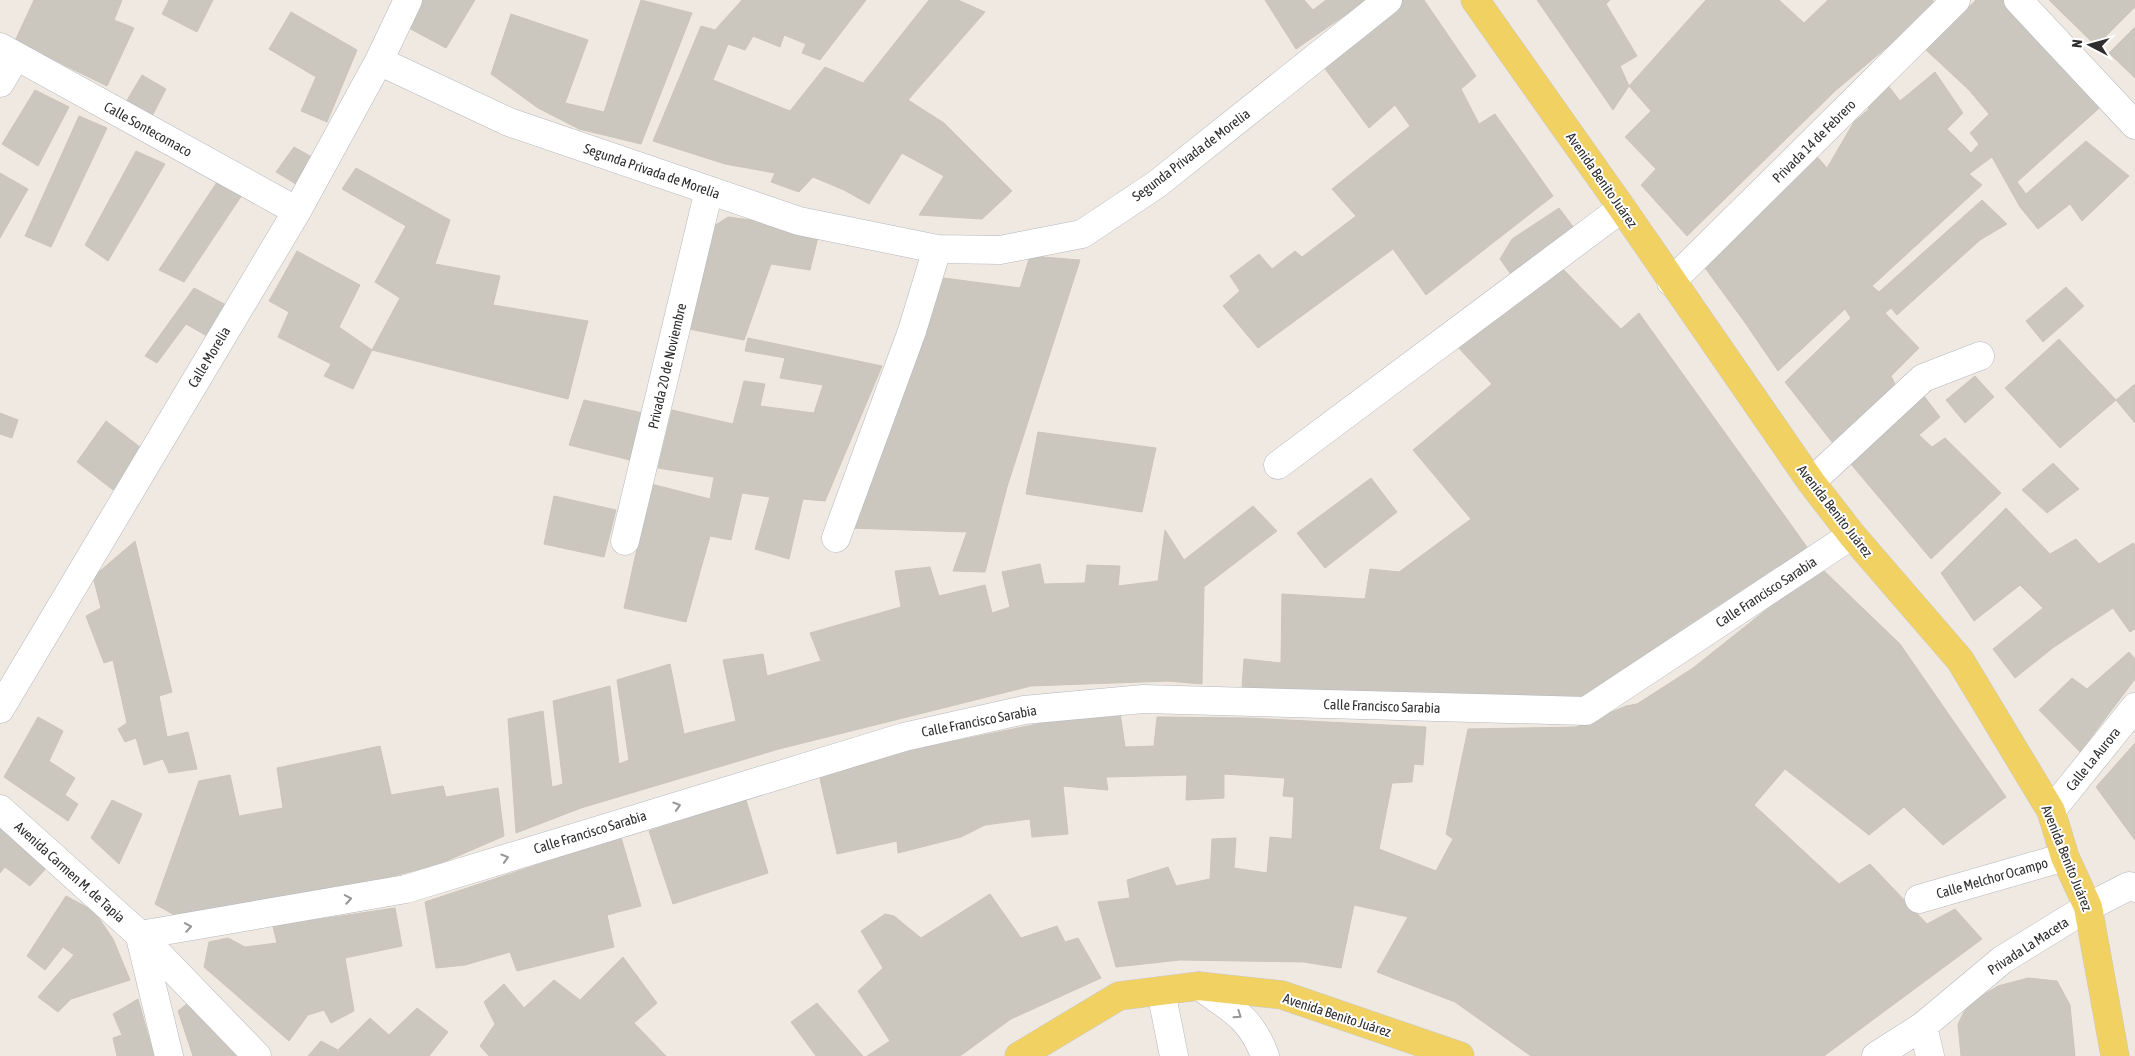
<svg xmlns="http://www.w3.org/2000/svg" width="2135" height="1056" font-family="'Asap Condensed',sans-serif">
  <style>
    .building { fill: #cbc7bf; stroke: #cbc5ba }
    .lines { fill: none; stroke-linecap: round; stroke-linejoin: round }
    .minor-casing { stroke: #b4b7c1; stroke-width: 29 }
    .major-casing { stroke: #c9c9c9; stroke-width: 29 }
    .minor { stroke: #fff; stroke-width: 28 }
    .major { stroke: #f2d163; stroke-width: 28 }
    .oneway { stroke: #969696 }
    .labels { text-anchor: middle; stroke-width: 4; stroke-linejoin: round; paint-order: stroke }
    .street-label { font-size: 14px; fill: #2e2e2e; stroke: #fff }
  </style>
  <rect width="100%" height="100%" fill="#efe9e1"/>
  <!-- building -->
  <path class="building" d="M34 0H122L114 20 134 28 107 86 15 41Z
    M169 0H213L197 32 162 14Z
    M420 0H475L446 48 405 26Z
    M641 0 692 13 641 144 579 129 538 108 491 74 511 14 588 40 565 103 604 112Z
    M742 0H866L820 60 802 53 806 44 784 35 780 47 753 36 745 50 728 44 713 80 790 111 825 67 863 83 929 0H958L985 12 908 100 944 123 1012 191 982 219 919 215 944 176 902 153 869 204 844 190 813 177 799 192 771 182 775 173 725 164 653 141 701 26 715 30Z
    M1265 0H1304L1313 10 1326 0H1367L1296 49Z
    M1399 0H1424L1476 76 1461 89 1479 124 1495 114 1553 196 1426 295 1393 249 1258 348 1223 306 1240 291 1230 276 1259 254 1272 269 1295 251 1302 257 1356 216 1332 189 1410 126 1395 105 1369 128 1320 62Z
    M1537 0H1610L1606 4 1637 56 1620 66 1629 86 1613 110Z
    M1706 0H1779L1804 23 1828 0H1932L1937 5 1835 91 1687 236 1641 185 1656 169 1625 137 1651 111 1629 86Z
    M1976 0H2004L2106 102 2017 182 2026 194 2086 141 2129 176 2082 221 2070 204 2038 229 2020 207 1992 157 1969 174 1982 185 1872 286 1879 292 1982 200 2007 224 1980 240 1897 315 1891 308 1885 313 1919 348 1891 376 1898 390 1832 442 1785 382 1851 318 1845 309 1778 371 1746 324 1700 261 1813 152 1827 168 1854 122 1869 109 1861 97 1884 80 1900 101 1935 72 1963 113 1947 129 1971 153 1979 144 1970 133 1989 114 1969 90 1925 49Z
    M2049 0H2135V7L2096 46Z
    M291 12 357 50 327 122 301 111 316 77 269 49Z
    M2135 27V78L2109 53Z
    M142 75 166 89 151 118 126 102Z
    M35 90 69 107 38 166 2 144Z
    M79 116 107 128 51 247 25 236Z
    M294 147 312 157 296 184 276 172Z
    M136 151 165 164 108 261 85 245Z
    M356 168 450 220 435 264 500 276 493 305 588 321 568 399 372 350 400 298 375 282 406 226 342 189Z
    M0 173 28 189 0 238Z
    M217 182 242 195 184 282 159 270Z
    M1559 208 1577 232 1512 276 1500 259 1512 239Z
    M728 217 820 229 810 270 771 264 744 340 689 329 711 228Z
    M297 251 360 285 339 327 372 350 353 389 324 376 331 364 278 337 289 312 269 301Z
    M1030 256 1080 260 1007 487 985 572 953 571 967 532 849 528 944 278 1020 288Z
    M1563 269 1621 329 1639 313 1807 547 1633 675 1571 704 1242 688 1244 659 1281 663 1282 594 1365 599 1370 569 1399 572 1471 519 1413 450 1492 384 1456 345Z
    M2066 287 2084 306 2043 342 2026 321Z
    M194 288 228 306 207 336 186 324 157 363 145 356Z
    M748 338 882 366 825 501 803 499 789 559 755 549 770 497 742 493 731 540 710 536 686 622 624 608 651 484 710 499 714 477 658 468 672 410 733 424 744 381 765 384 760 406 814 413 823 385 780 378 785 358 745 351Z
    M2059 339 2116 400 2060 448 2005 388Z
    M1975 376 1994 397 1965 423 1946 400Z
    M2135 384V423L2116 400Z
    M1924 396 1940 417 1919 435 1932 447 1945 438 2001 493 1931 559 1850 463Z
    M584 400 643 413 630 460 569 445Z
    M0 413 18 420 12 438 0 434Z
    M106 421 140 447 113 490 77 462Z
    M1038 432 1156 448 1142 512 1026 494Z
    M2053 463 2079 489 2047 513 2022 490Z
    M1371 478 1397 512 1325 568 1297 533Z
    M554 496 616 510 604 557 544 544Z
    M1253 506 1277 531 1204 587 1202 684 1168 681 1031 686 779 749 581 808 516 833 508 719 543 711 552 787 563 784 553 701 610 686 619 764 629 760 617 680 670 664 684 734 736 721 723 660 763 654 767 676 821 661 810 633 901 607 895 571 930 567 939 596 985 585 992 613 1010 607 1002 572 1040 564 1044 584 1085 583 1087 565 1120 566 1118 586 1158 581 1165 530 1184 560Z
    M2006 508 2050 554 2076 539 2099 564 2133 543 2135 545V629L2130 632 2113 608 2054 647 2015 678 1993 649 2043 608 2020 585 1974 621 1941 573Z
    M135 541 172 692 159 696 167 737 188 732 197 769 169 773 163 759 144 765 136 738 125 742 118 729 127 723 113 660 104 663 86 616 101 608 93 577Z
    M1820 567 1900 644 2006 797 1943 845 1904 807 1869 835 1785 769 1754 805 1839 884 1870 864 1927 924 1955 909 1982 939 1824 1056H1531L1455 1002 1377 972 1408 917 1354 905 1341 968 1304 962 1180 960 1116 967 1098 902 1130 898 1127 880 1168 867 1176 886 1210 879 1212 839 1236 838 1234 868 1267 873 1270 837 1292 839 1294 797 1283 796 1285 778 1224 774V798L1186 800 1187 775 1106 777 1108 790 1063 786 1068 834 1032 837 1030 819 985 825 961 837 898 853 897 841 837 854 819 774 887 755 1042 723 1120 713 1125 747 1154 746 1157 717 1248 718 1426 727 1423 765 1414 764 1412 782 1392 783 1379 849 1436 871 1453 839 1446 834 1468 729 1576 727 1626 706 1637 704 1693 668Z
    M2129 652 2135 659V679L2080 752 2039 710 2072 678 2087 689Z
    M38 717 63 731 49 761 75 778 65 795 78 804 68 821 4 777Z
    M2135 743V840L2096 787Z
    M380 746 391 795 443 786 446 797 498 788 504 836 437 865 311 897 176 916 155 904 199 781 230 775 239 816 283 808 277 768Z
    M112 800 142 814 119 864 91 838Z
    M746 800 768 873 673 904 649 831Z
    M0 825 50 864 30 886 5 867 0 873Z
    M621 837 641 906 607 915 614 947 517 971 510 952 465 965 436 968 425 902Z
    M990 894 1021 938 1057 926 1065 942 1078 938 1101 978 1011 1019 960 1056H867L890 1041 858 991 883 968 861 931 885 914 894 916 921 938Z
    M66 896 94 911 113 939 130 980 71 999 58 1012 38 997 74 955 63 947 45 970 27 956Z
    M395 908 402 946 345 958 354 1011 331 1023 324 1010 308 1015 289 1041 204 967 209 942 228 938 245 947 277 943 273 926Z
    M623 957 657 1003 634 1023 666 1056H489L480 1046 495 1024 484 1002 504 984 524 1008 554 980 580 1000Z
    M2028 978 2057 981 2070 1005 2075 1056H1961L1958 1024 1968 1004 1998 986Z
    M138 999 154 1056H117L113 1038 122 1035 113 1014Z
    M193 999 244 1056H193L178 1011Z
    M817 1003 863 1056H816L791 1022Z
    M417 1008 448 1032 429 1056H308L321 1041 338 1050 370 1018 389 1035Z"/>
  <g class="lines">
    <defs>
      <path id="minor" d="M2018 0 2135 125
        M0 47 297 211
        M379 61 509 122 799 221 937 249 1000 250 1082 234 1157 184 1388 0
        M0 83 16 56
        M1671 282 1956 0
        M1278 465 1622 208
        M1811 482 1923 378 1980 356
        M836 538 912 331 937 249
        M625 541 709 190
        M0 709 297 211 379 61 408 0
        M0 809 140 935 257 1056
        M2051 811 2135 707
        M1919 899 2065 857
        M140 935 406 889 904 737 1024 710 1143 699 1586 711 1852 535
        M140 937 169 1056
        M1199 986C1231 1009 1251 1017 1265 1056
        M1161 991 1174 1056
        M1923 1026 1930 1056
        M1876 1056 1923 1026 2002 960 2088 907 2129 886 2135 888"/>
      <path id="major" d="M1475 0 1622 208 1811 482 1852 535 1960 660 2051 811 2065 857 2088 907 2115 1056
        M1019 1056 1119 996 1199 986 1282 995 1460 1056"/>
    </defs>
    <!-- minor casing -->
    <use href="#minor" class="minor-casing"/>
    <!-- major casing -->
    <use href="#major" class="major-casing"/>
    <!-- minor -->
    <use href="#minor" class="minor"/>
    <!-- major -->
    <use href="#major" class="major"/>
  </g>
  <!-- one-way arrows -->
  <defs><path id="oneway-chevron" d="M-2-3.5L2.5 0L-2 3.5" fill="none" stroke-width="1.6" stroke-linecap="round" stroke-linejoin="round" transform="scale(1.25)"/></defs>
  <g class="oneway">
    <use href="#oneway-chevron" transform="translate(677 806) rotate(-17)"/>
    <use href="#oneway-chevron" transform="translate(505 858) rotate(-17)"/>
    <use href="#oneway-chevron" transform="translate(348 899) rotate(-10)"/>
    <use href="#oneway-chevron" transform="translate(188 927) rotate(-10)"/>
    <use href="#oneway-chevron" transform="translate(1238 1015) rotate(35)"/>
  </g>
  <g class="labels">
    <!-- street labels -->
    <g class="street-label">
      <text transform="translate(148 129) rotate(29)" y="5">Calle Sontecomaco</text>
      <text transform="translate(1814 141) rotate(-45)" y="5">Privada 14 de Febrero</text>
      <text transform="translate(1191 155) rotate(-37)" y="5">Segunda Privada de Morelia</text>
      <text transform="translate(652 171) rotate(19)" y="5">Segunda Privada de Morelia</text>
      <text transform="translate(1602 180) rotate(55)" y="5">Avenida Benito Juárez</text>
      <text transform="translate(209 357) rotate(-59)" y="5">Calle Morelia</text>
      <text transform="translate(667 366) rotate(-77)" y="5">Privada 20 de Noviembre</text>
      <text transform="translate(1835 511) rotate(52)" y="5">Avenida Benito Juárez</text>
      <text transform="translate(1766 592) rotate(-33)" y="5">Calle Francisco Sarabia</text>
      <text transform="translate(1382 706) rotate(2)" y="5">Calle Francisco Sarabia</text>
      <text transform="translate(979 721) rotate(-11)" y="5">Calle Francisco Sarabia</text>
      <text transform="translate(2093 759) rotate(-51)" y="5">Calle La Aurora</text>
      <text transform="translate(590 832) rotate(-17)" y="5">Calle Francisco Sarabia</text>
      <text transform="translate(2067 858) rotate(68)" y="5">Avenida Benito Juárez</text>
      <text transform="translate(70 872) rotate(42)" y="5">Avenida Carmen M. de Tapia</text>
      <text transform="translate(1992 878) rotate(-16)" y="5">Calle Melchor Ocampo</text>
      <text transform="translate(2028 946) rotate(-33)" y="5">Privada La Maceta</text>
      <text transform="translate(1337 1015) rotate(18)" y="5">Avenida Benito Juárez</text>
    </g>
  </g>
  <!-- north arrow -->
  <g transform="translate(2090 45) rotate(276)" stroke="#ffffff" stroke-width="4" paint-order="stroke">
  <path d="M0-4L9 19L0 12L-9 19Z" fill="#2e2e2e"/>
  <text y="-8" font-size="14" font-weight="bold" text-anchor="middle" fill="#2e2e2e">N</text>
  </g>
</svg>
